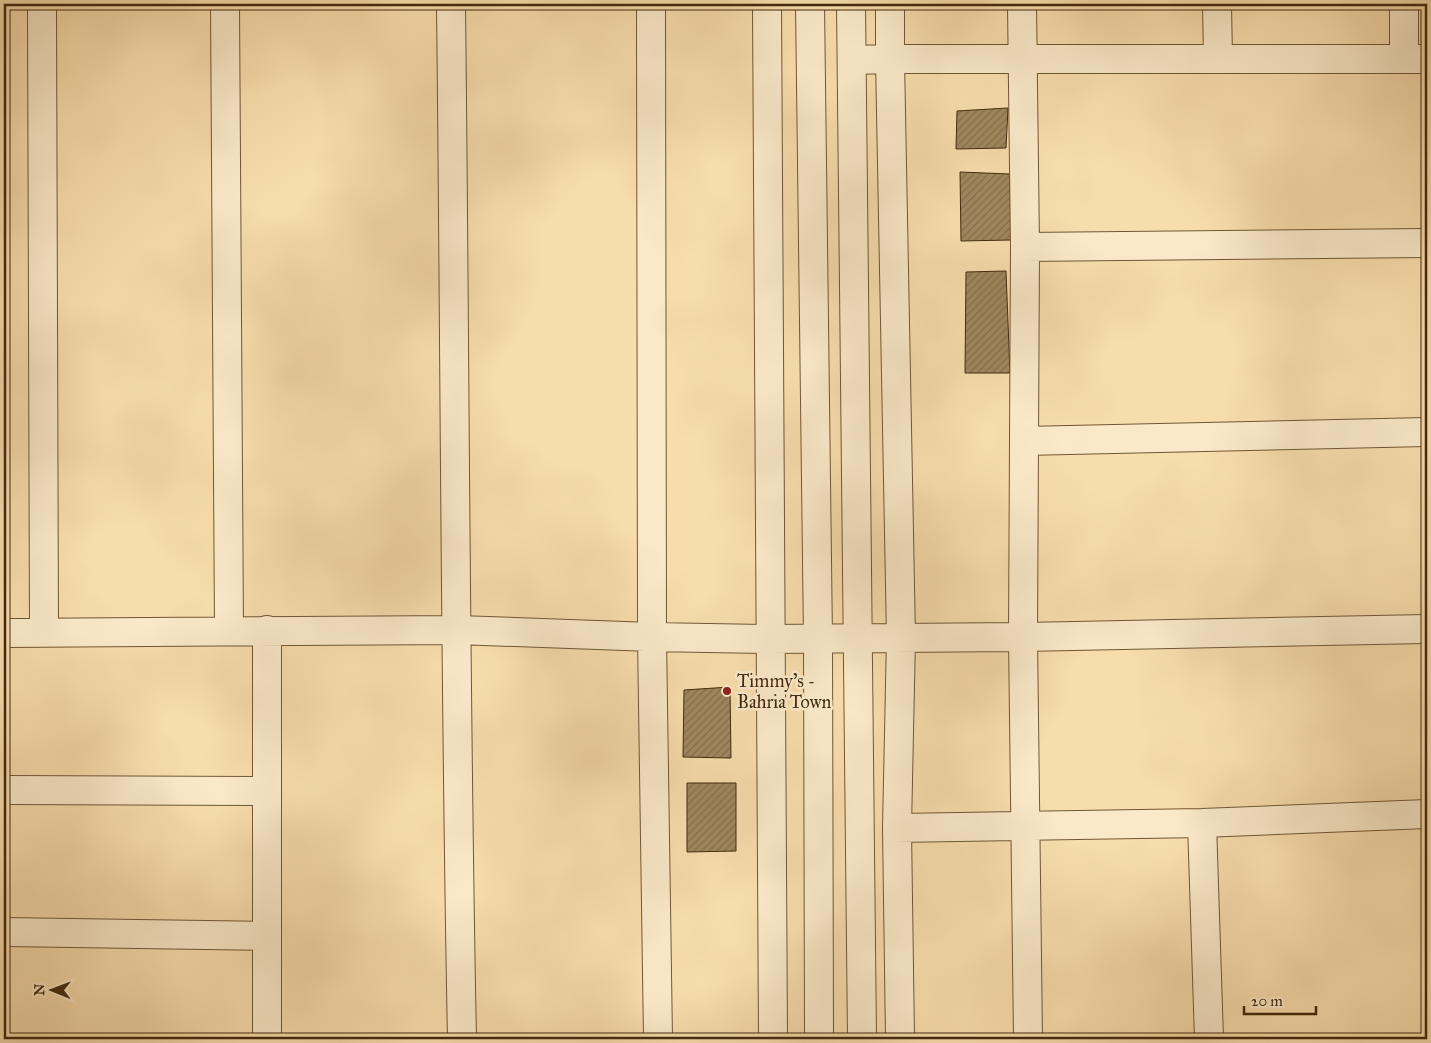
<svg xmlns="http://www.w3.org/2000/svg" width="1431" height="1043" font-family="'IM FELL Great Primer',serif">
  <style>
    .building { fill: url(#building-hatch); stroke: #422a0e }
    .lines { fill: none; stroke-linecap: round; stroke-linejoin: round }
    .minor-casing { stroke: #705736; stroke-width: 30 }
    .tertiary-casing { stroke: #705736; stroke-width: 30 }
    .minor { stroke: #fae9c9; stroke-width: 28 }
    .tertiary { stroke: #fae9c9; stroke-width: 28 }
    .poi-dot { fill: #8f2418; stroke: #fae9c9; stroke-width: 2 }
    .labels { text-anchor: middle; stroke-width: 5; stroke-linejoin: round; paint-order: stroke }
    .poi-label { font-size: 18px; fill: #422a0e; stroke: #fae9c9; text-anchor: start }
  </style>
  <defs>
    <pattern id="building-hatch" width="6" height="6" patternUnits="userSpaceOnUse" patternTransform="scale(1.25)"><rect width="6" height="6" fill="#a18760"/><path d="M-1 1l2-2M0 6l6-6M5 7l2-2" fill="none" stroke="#856f4e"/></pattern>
  </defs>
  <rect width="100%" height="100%" fill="#f8ddac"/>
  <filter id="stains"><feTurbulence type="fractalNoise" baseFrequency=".004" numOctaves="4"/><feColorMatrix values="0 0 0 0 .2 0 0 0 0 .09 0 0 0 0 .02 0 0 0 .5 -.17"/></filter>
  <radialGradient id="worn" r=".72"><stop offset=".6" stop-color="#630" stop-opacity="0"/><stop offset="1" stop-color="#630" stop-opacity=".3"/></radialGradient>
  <!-- building -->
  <path class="building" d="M1008 108 1006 148 956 149 957 111Z
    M960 172 1010 174 1011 240 961 241Z
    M1006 271 1010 373H965L966 272Z
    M730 687 731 758 683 757 684 690Z
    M687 783H736V851L687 852Z"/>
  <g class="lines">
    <defs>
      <path id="minor" d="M42 4 44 632
        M225 4 229 630
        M451 4C455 349 455 694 462 1039
        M651 4 652 637 658 1039
        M767 4 773 1039
        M890 4V59L901 638 897 828 900 1039
        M1022 4 1025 247 1023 637 1028 1039
        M1217 4 1218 59
        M1404 4V59
        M852 60 890 59H1427
        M1025 247 1427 243
        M1024 441 1427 432
        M267 630V1039
        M4 633 458 630 652 637 770 639 1023 637 1427 629
        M4 790 267 791
        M1202 823 1209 1039
        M897 828 1202 823 1427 814
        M4 932 266 936"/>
      <path id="tertiary" d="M810 4 818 639 819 1039
        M851 4 862 1039"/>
    </defs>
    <!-- minor casing -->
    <use href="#minor" class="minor-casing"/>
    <!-- tertiary casing -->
    <use href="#tertiary" class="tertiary-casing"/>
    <!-- minor -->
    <use href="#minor" class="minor"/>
    <!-- tertiary -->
    <use href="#tertiary" class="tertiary"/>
  </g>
  <!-- markers -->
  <circle class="poi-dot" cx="727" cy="691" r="5"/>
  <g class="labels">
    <!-- poi labels -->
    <g class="poi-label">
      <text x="737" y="687">Timmy's -<tspan x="737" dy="21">Bahria Town</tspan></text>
    </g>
  </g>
  <!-- margin -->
  <rect width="1431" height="1043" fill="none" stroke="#f8ddac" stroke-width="20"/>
  <rect x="5" y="5" width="1421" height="1033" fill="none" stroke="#422a0e" stroke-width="2.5"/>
  <rect x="10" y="10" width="1411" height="1023" fill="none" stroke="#422a0e"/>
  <!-- north arrow -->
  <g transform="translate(52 990) rotate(271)" stroke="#fae9c9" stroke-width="4" paint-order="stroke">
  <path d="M0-4L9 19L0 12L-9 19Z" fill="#422a0e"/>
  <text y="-8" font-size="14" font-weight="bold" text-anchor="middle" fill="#422a0e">N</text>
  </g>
  <!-- scale -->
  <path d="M1244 1006v8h72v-8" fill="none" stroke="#422a0e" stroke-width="2.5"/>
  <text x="1251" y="1006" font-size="15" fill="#422a0e" stroke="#fae9c9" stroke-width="4" paint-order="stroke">20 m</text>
  <rect width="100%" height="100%" filter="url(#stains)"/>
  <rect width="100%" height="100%" fill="url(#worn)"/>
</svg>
